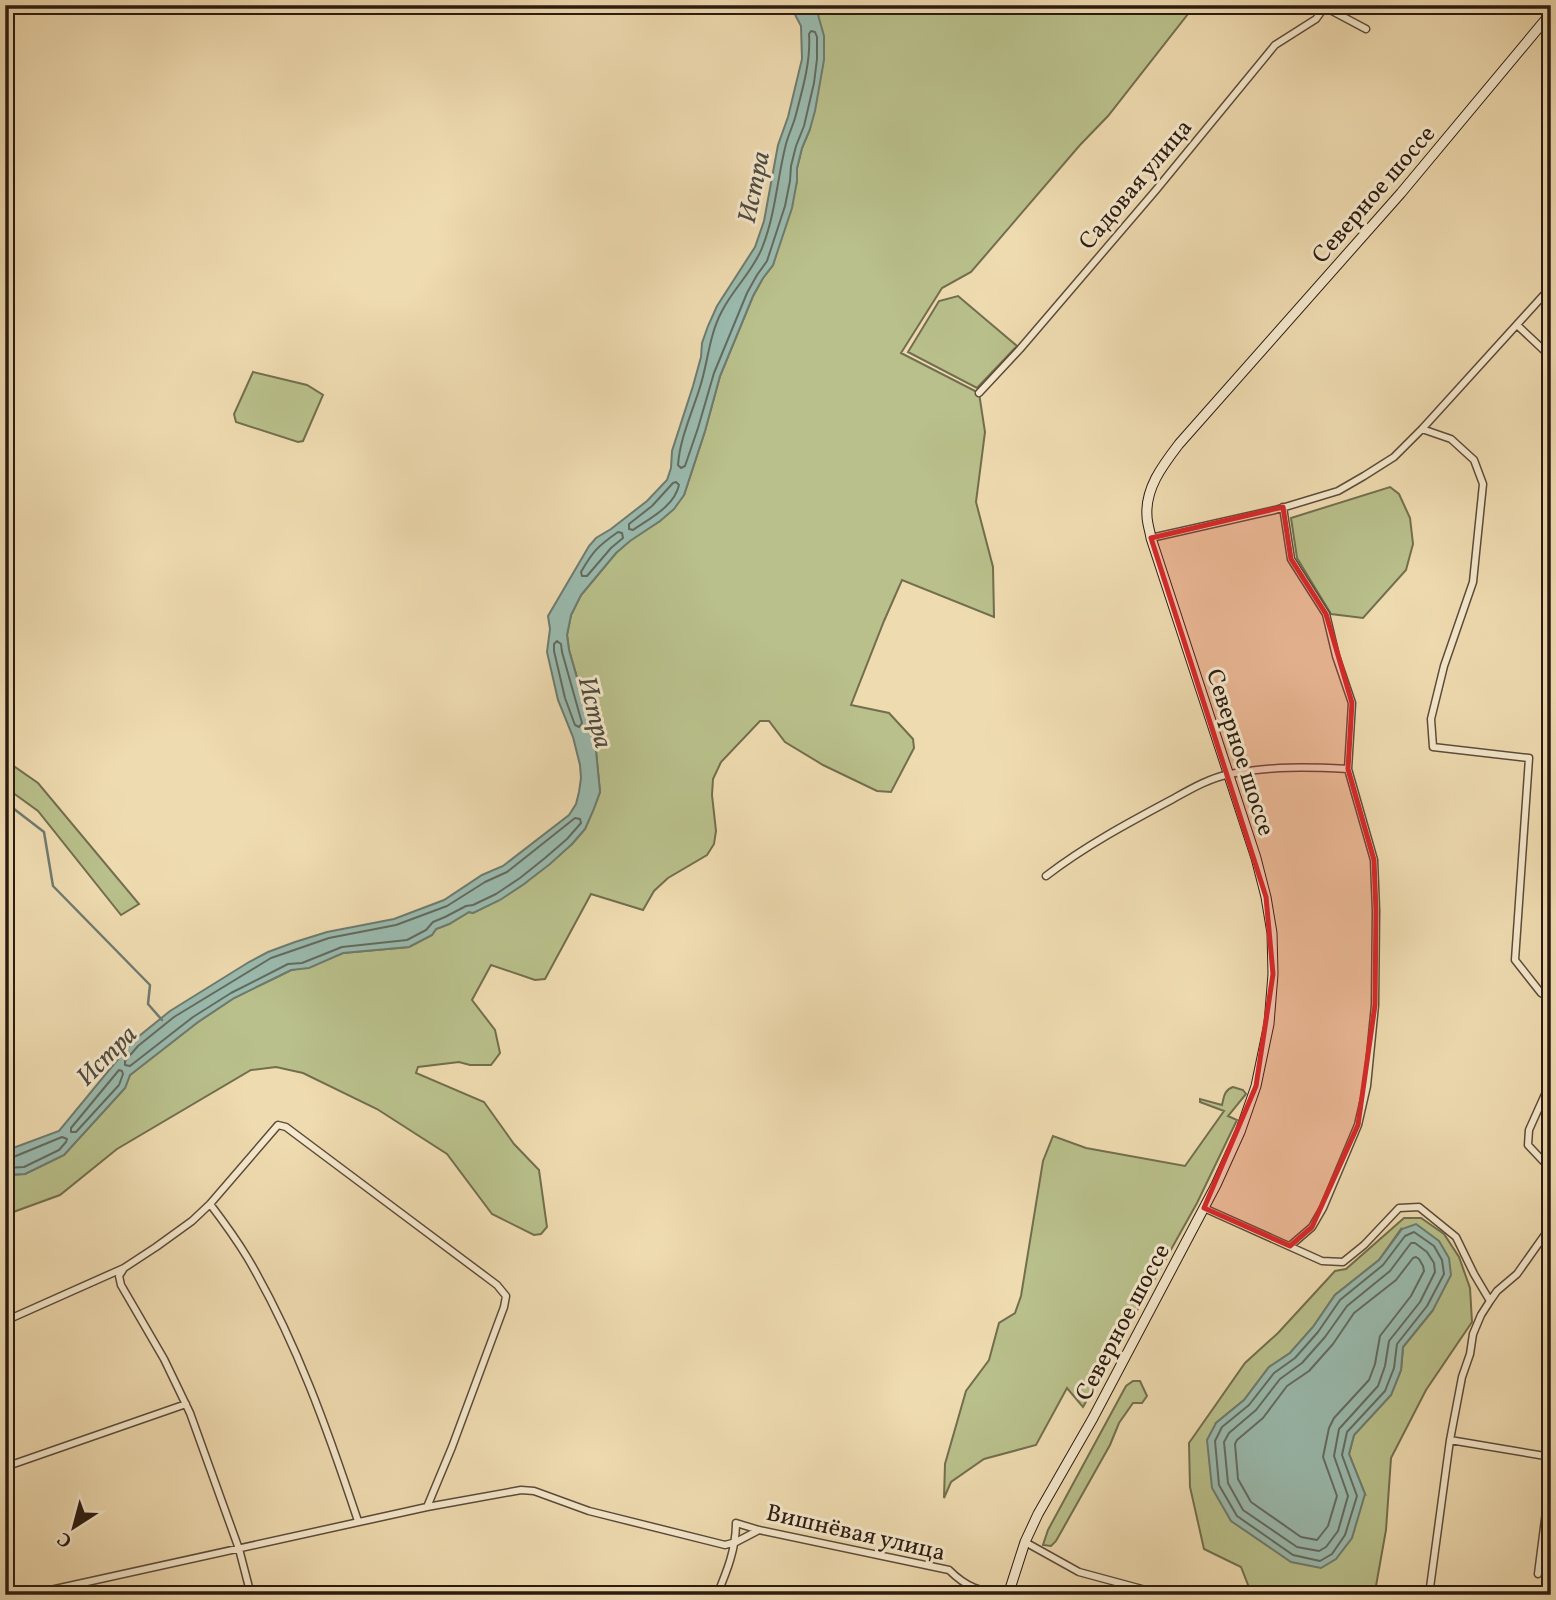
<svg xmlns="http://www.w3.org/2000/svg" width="1556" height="1600" font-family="Vollkorn,serif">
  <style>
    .green { fill: #b9c08b; stroke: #726e4e; stroke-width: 2; fill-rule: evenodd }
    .water { fill: #9abbaf; stroke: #6e7b70; stroke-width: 2 }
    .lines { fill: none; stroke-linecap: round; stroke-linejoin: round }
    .shore { stroke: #626b60; stroke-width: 2 }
    .stream { stroke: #6e7b70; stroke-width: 2.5 }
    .minor-casing { stroke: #5c4b3a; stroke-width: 9 }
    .secondary-casing { stroke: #2b1b12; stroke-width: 11 }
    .minor { stroke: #f5e8cc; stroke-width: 6 }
    .secondary { stroke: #f5e8cc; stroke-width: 9 }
    .marked { fill: #d62828; fill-opacity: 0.2; stroke: #d62828; stroke-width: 5; stroke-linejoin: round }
    .labels { text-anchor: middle; stroke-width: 6; stroke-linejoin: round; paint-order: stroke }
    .street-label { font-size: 24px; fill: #2b1b12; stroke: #f5e8cc }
    .water-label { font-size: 26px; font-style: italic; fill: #4c4b41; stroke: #f5e8cc }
  </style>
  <rect width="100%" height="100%" fill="#efdbb0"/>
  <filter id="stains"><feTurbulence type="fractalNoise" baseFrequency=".00286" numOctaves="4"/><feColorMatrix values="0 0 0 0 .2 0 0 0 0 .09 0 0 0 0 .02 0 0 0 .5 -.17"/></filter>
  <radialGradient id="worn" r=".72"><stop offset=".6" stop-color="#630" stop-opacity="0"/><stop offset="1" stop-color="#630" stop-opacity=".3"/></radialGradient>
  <!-- green -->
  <path class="green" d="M814 5H1195L1108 116 1080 145 971 272 942 288 901 353 979 393 985 432 976 502 993 567 994 617 902 580 884 621 851 705 889 713 913 739 914 748 891 792 877 791 823 765 785 742 769 721H760L721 762 713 779 712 795 716 831 714 844 707 855 668 878 654 891 643 910 591 894 545 979 535 980 491 965 472 1000 495 1030 500 1053 491 1065H470L459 1062 418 1067 416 1073 484 1102 514 1144 539 1170 547 1227 541 1234 534 1235 492 1214 447 1154 377 1109 303 1073 276 1067 251 1070 117 1149 60 1195 5 1215V1175L25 1174 64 1155 125 1088 130 1075 198 1022 234 998 277 977 291 970 309 967 343 953 409 947 432 935 436 929 449 924 469 912 473 913 499 900 524 884 572 844 585 829 600 792 596 751 584 702 569 650 567 635 571 615 581 595 616 553 629 541 660 521 673 509 684 495 705 431 720 376 753 296 763 278 773 265 797 181V168L802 148 810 129 817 11Z
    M958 296 1017 346 977 388 908 352 939 301Z
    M253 372 307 385 323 395 303 441 298 442 236 422 234 414Z
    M1390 487 1399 494 1410 518 1413 544 1406 570 1363 618 1331 614 1297 558 1291 518Z
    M5 760 38 783 139 904 121 915 38 811 5 787Z
    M1233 1087 1243 1090 1246 1094 1228 1116 1237 1120 1197 1203 1083 1407 1067 1388 1036 1445 984 1459 951 1482 944 1498 945 1464 966 1391 989 1360 999 1323 1015 1313 1021 1296 1043 1161 1053 1136 1086 1148 1185 1166 1224 1111 1200 1102V1099L1222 1105C1224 1097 1224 1090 1233 1087Z
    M1404 1218H1421L1444 1234 1459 1257 1470 1288 1472 1322 1426 1390 1391 1458 1386 1530 1376 1586 1364 1595H1252L1241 1567 1204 1549 1190 1487 1189 1443 1245 1363 1278 1333 1335 1271 1346 1269ZM1401 1229 1433 1310 1403 1347 1401 1370 1391 1395 1354 1435 1349 1454 1365 1494 1216 1423 1244 1400 1269 1367 1290 1353 1313 1327 1335 1295 1379 1260Z
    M1133 1381H1140L1147 1396 1142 1403H1133L1119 1423 1110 1445 1056 1541 1051 1546 1043 1545 1048 1530 1126 1386Z"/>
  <!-- water -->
  <path class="water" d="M790 5H814L817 11 824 36V60L815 111 810 129 802 148 797 168V181L792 208 773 265 763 278 753 296 720 376 705 431 684 495 674 509 660 521 630 541 616 553 581 595 571 615 567 635 569 650 584 702 596 751 600 792 593 811 585 829 572 844 550 864 524 884 500 900 473 913 469 912 449 924 436 929 432 935 409 947 343 953 309 968 291 970 277 977 234 998 198 1022 130 1075 125 1088 64 1155 25 1174 5 1175V1151L59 1131 133 1041 170 1011 249 962 268 952 295 942 327 932 394 919 444 900 482 875 503 866 569 815 576 804 579 792 581 778 580 765 573 737 558 700 547 652 550 629 548 616 589 546 596 538 611 529 647 501 667 480 671 468 672 451 693 386 701 357 702 343 708 326 717 306 755 247 764 221 778 145 788 117 802 59 801 26Z
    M1416 1224 1439 1241 1449 1258 1451 1275 1433 1310 1403 1347 1401 1370 1391 1395 1354 1435 1349 1454 1365 1494 1352 1538 1336 1559 1321 1568 1291 1562 1231 1521 1212 1488 1207 1440 1216 1423 1244 1400 1269 1367 1290 1353 1313 1327 1335 1295 1379 1260 1402 1229Z"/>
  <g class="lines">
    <!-- shore -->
    <path class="shore" d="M811 31 815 32 817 37V59L814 83 804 126 796 146 791 166 790 181 785 206 767 261 757 275 747 293 714 373 698 428 685 466 681 468 678 465C680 438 692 413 700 387 708 362 709 335 722 311 733 289 753 271 762 248 775 216 777 181 785 148 787 138 792 128 795 118 802 91 811 62 809 34Z
      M676 482 679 485C674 507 650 518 633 530L629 529V524L652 506 673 483Z
      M618 532 622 533 623 538 611 548 587 576H582L581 572C593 551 598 546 618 532Z
      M557 641 561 644 562 652 582 723 579 727 575 725 565 698 554 651V644Z
      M575 818 580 819 581 823 567 839 545 858 520 878 496 894 473 905 466 906 445 917 433 922 426 930 407 940 342 947 302 963 288 964 231 993 193 1017 130 1066 125 1065V1061L138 1046 174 1017 271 958 329 938 396 925 447 906 485 882 507 872Z
      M119 1070 122 1071 123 1074 119 1085 76 1132H71V1128Z
      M5 1158H11L62 1137 67 1139 66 1142 59 1150 24 1167 5 1168
      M1414 1232 1434 1246 1442 1260 1444 1274 1427 1306 1397 1344 1394 1368 1385 1391 1347 1432 1342 1455 1357 1496 1345 1535 1332 1554 1320 1561 1293 1555 1237 1516 1219 1485 1215 1441 1222 1427 1249 1405 1274 1373 1295 1358 1318 1332 1340 1300 1383 1265 1405 1236Z
      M1411 1243H1415L1427 1252 1434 1263 1435 1272 1420 1302 1389 1341 1385 1366 1378 1386 1339 1429 1334 1456 1348 1496 1338 1531 1326 1547 1319 1551 1297 1547 1243 1510 1228 1483 1224 1442 1229 1433 1256 1410 1280 1379 1302 1363 1325 1337 1347 1306 1390 1271Z
      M1416 1257 1419 1259 1423 1266 1424 1271 1411 1296 1380 1336 1375 1364 1369 1380 1334 1418 1329 1428 1323 1457 1337 1496 1328 1526 1317 1540 1301 1537 1251 1502 1238 1479 1235 1444 1237 1440 1263 1418 1287 1386 1309 1371 1333 1344 1354 1313 1396 1280 1413 1258Z"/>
    <!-- stream -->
    <path class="stream" d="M5 802 44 832 53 886 150 985 148 1004 162 1020"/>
    <defs>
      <path id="minor" d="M1321 5 1366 29
        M1517 325 1551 357
        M979 393 1020 349 1156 190 1275 45 1316 19 1321 12 1319 5
        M1422 429 1451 439 1474 460 1483 484 1473 582 1444 666 1431 719 1433 747 1529 758 1515 960 1541 993 1551 998
        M1283 507 1291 559 1326 614 1336 656 1352 703 1348 769 1374 860 1376 911 1375 1005 1367 1086 1358 1125 1323 1208 1312 1227 1290 1246
        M1151 538 1275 510 1338 491 1364 476 1394 457 1422 429 1551 287
        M1046 876C1085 846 1128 823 1171 800 1189 790 1209 778 1230 774 1270 766 1308 767 1348 769
        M1551 1081 1529 1130 1528 1145 1543 1161 1551 1166
        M210 1204C223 1221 236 1239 247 1257 296 1340 328 1431 358 1521
        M1204 1208 1322 1261 1343 1262 1364 1245 1399 1208 1419 1207 1456 1237 1474 1274 1490 1301 1481 1315 1473 1334 1470 1354 1462 1377 1450 1440 1429 1595
        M1490 1301 1497 1291 1517 1274 1551 1226
        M5 1321 124 1268
        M1450 1440 1551 1457
        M5 1467 186 1404
        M427 1507 521 1490 534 1491 589 1511 725 1545 736 1542 759 1530
        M1025 1542 1079 1572 1164 1595
        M1538 1574 1551 1473
        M28 1595 427 1507 452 1447 504 1307 506 1296 497 1285 286 1127 278 1125 210 1204 192 1221 156 1247 124 1268 119 1276 121 1285 164 1359 190 1413 239 1549 251 1595
        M717 1595C727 1571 736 1549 736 1523L759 1530 949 1570C967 1588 980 1591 1004 1595"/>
      <path id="secondary" d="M1008 1595 1025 1542 1038 1514 1093 1418 1216 1185 1240 1132 1256 1086 1269 1024 1273 974 1272 933 1266 897 1256 858 1151 538C1150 531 1147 523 1147 516 1145 488 1163 465 1179 444L1401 193 1551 13"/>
    </defs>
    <!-- minor casing -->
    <use href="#minor" class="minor-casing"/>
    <!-- secondary casing -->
    <use href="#secondary" class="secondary-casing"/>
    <!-- minor -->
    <use href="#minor" class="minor"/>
    <!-- secondary -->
    <use href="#secondary" class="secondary"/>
  </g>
  <!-- marked area -->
  <path class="marked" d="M1283 507 1291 559 1326 614 1352 703 1348 769 1374 860 1376 911 1375 1005 1358 1125 1312 1227 1290 1246 1204 1208 1256 1086 1273 974 1266 897 1151 538Z"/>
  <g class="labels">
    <!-- street labels -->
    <g class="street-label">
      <text transform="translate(1135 184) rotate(-50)" y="8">Садовая улица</text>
      <text transform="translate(1373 194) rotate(-49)" y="8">Северное шоссе</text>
      <text transform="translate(1241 752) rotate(72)" y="8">Северное шоссе</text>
      <text transform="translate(1122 1322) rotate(-62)" y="8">Северное шоссе</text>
      <text transform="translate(856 1532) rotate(13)" y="8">Вишнёвая улица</text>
    </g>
    <!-- water labels -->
    <g class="water-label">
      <text transform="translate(753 187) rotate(-78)" y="9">Истра</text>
      <text transform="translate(596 712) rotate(76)" y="9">Истра</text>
      <text transform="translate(106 1055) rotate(-45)" y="9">Истра</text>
    </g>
  </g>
  <!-- margin -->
  <rect width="1556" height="1600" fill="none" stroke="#efdbb0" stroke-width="28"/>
  <rect x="7" y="7" width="1542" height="1586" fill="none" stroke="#2b1b12" stroke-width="3.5"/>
  <rect x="14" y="14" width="1528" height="1572" fill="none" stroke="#2b1b12" stroke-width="2"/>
  <!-- north arrow -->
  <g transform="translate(74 1527) rotate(216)" stroke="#f5e8cc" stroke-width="5" paint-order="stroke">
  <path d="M0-5L12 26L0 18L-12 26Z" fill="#2b1b12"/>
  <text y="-10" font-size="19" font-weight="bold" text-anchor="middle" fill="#2b1b12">С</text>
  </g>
  <rect width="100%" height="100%" filter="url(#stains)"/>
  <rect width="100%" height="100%" fill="url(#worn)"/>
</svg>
